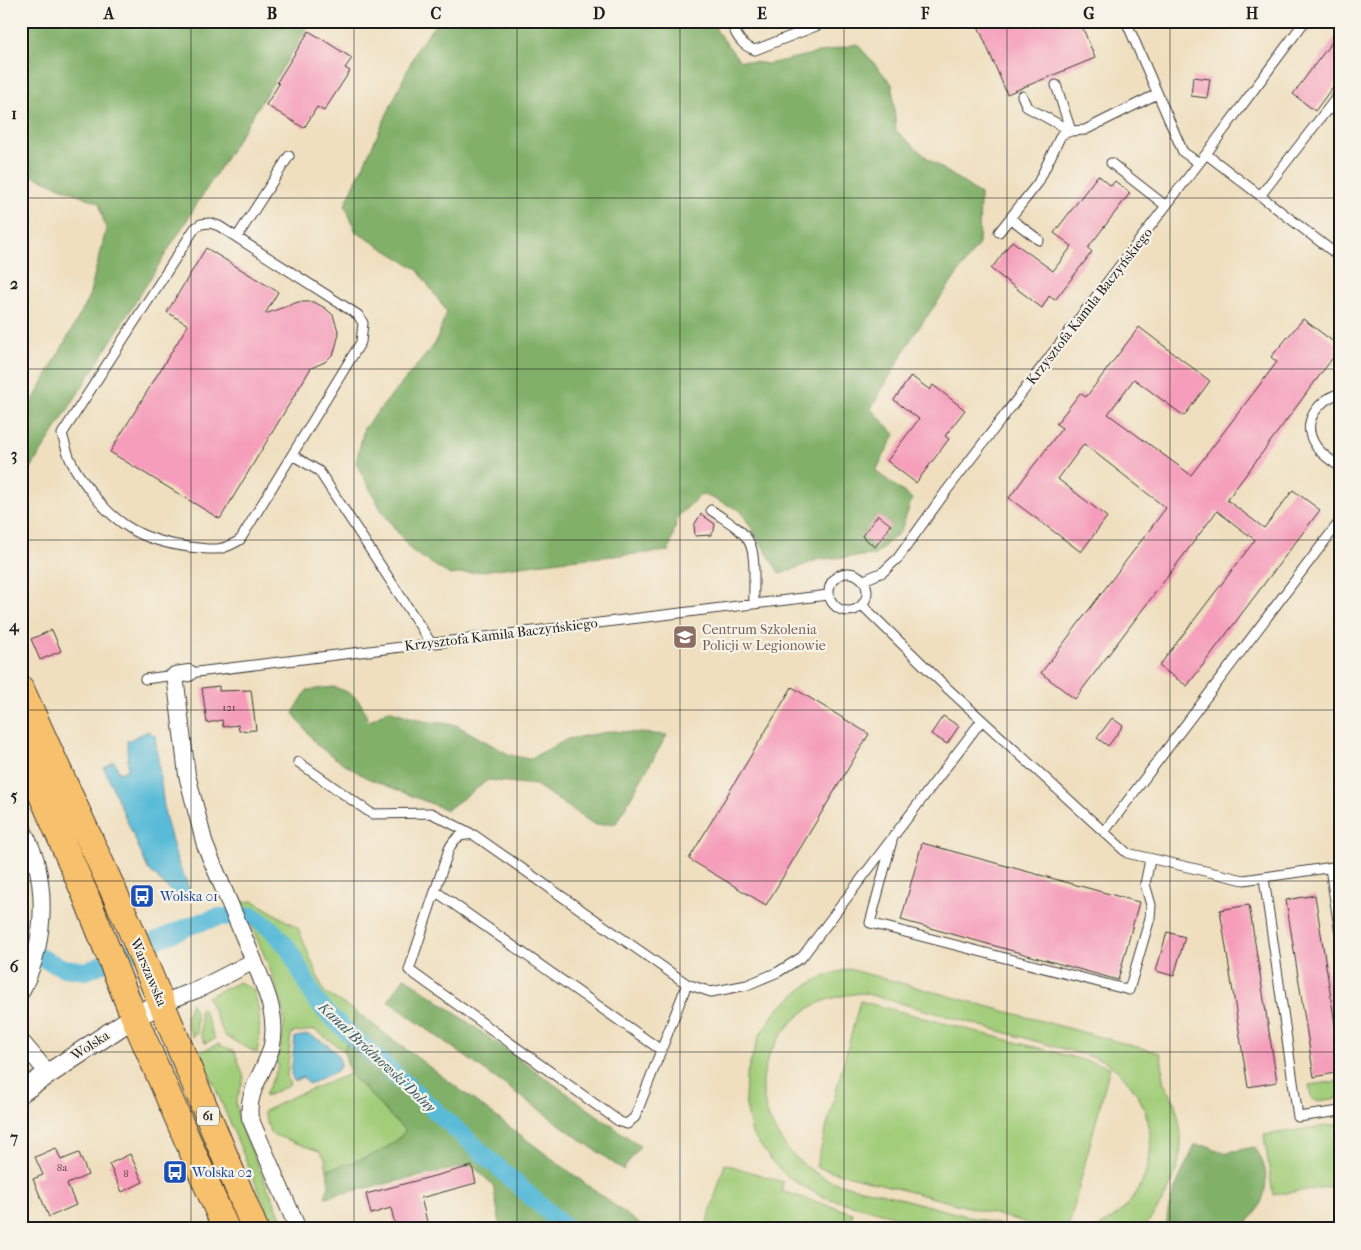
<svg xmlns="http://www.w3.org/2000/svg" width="1361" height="1250" font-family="'IM FELL French Canon',serif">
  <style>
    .green { fill: #a2cd79; stroke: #5f744a }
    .forest { fill: #81b069; stroke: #4e6642 }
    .water { fill: #5abbd8; stroke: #3b6c7a }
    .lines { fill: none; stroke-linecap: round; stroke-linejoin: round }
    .canal { stroke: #5abbd8; stroke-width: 18 }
    .building { fill: #f59dba }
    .service-casing { stroke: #3c3934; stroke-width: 11 }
    .minor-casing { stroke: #3c3934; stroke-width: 18 }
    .tertiary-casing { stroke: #3c3934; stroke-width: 22 }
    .primary-casing { stroke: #3c3934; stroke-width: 28 }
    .service { stroke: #fff; stroke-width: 9 }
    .minor { stroke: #fff; stroke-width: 16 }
    .tertiary { stroke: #fff; stroke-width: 20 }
    .primary { stroke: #f7c06c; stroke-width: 26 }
    .grid { fill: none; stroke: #1c1c1c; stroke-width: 1; stroke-opacity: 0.55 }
    .labels { text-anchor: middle; stroke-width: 4.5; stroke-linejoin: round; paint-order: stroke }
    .number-label { font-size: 11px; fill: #523c44 }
    .shield { fill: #f7f3e8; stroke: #5e5c59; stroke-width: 1 }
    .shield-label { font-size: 12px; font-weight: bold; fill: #1c1c1c }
    .street-label { font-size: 14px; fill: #1c1c1c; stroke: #f7f3e8 }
    .education-label { font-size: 14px; fill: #785e54; stroke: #f7f3e8; text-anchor: start }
    .transit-label { font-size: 14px; fill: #164399; stroke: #f7f3e8; text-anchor: start }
    .water-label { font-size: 15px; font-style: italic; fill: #355c67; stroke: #f7f3e8 }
    .neatline { fill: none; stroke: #1c1c1c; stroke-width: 2 }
    .grid-label { font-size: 16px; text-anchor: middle; font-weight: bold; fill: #1c1c1c }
  </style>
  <rect width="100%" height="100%" fill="#f7f3e8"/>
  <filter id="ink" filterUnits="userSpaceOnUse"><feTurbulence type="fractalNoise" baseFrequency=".02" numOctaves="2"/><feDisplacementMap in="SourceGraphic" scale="10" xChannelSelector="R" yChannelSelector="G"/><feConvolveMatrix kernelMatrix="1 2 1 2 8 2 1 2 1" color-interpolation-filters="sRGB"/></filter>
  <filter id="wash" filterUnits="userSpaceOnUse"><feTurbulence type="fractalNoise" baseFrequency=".0096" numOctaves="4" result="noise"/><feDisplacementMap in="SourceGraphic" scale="20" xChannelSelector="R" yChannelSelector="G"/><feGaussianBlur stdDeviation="1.12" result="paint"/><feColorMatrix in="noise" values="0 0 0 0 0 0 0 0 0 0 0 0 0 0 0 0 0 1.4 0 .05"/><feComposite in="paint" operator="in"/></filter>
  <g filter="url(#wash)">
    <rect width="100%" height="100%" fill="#efdfbf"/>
    <!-- green -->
    <path class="green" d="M254 901 298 928 324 992 356 1012 344 1051 315 1030 291 1033 287 1076 290 1085 264 1097 279 1065 275 1062C280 1050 283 1038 284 1025 285 994 253 932 241 902Z
      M849 969 1160 1053C1164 1063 1161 1074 1164 1083 1166 1088 1170 1092 1172 1097 1193 1148 1175 1188 1143 1229H1095C1166 1195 1169 1101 1103 1060L864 993C822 996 797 1009 774 1046 745 1095 777 1155 825 1178 842 1187 865 1189 884 1194 928 1206 972 1217 1016 1229H940L823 1197 792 1180 774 1164 752 1134 745 1100 746 1076 759 1036 776 1011 803 988 823 976Z
      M239 982 253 989C261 1011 261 1029 257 1053L225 1036 207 997Z
      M860 1001 1110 1067 1068 1229H1051L816 1167Z
      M191 1003 196 1015 197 1033 193 1037C186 1024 184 1017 191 1003Z
      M200 1008 203 1009 215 1039 205 1043 201 1035Z
      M218 1044 235 1052 244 1078 236 1102 239 1122 286 1229H275L200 1052Z
      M350 1074 405 1131C386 1155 356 1161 327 1170L325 1158 319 1151 271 1134 263 1112 294 1096Z
      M1340 1081V1098L1317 1101 1311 1098 1309 1085Z
      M1340 1124V1185L1273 1195 1264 1135Z
      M725 1164 783 1182 781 1191 853 1213 848 1229H705Z"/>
    <!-- forest -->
    <path class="forest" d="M21 21H312L21 484V422L88 300 106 230 99 203 21 171Z
      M438 21H713L717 31 739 60 768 64 857 44 892 84 896 131 930 160 980 194 979 244 913 336 871 409 895 434 876 471 912 499 901 531 875 555 820 559 780 574 740 510 702 494 678 516 669 551 568 560 450 575 412 551 383 513 356 463 364 428 435 344 447 312 417 269 356 232 345 205 418 47Z
      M334 687C355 694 362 699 368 722L388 710 423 721 456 725 510 755 529 759 568 739 613 731 667 735 616 823 595 825 536 785 488 780 447 810 365 777 338 760 317 745 293 713 307 690Z
      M405 977 640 1146 623 1170 388 1001Z
      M356 1012 646 1229H501L493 1185 472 1165 325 1197 329 1186 327 1170C355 1161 386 1155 405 1131L350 1074 344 1051Z
      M1195 1145 1209 1146 1224 1153 1254 1147C1275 1172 1267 1211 1239 1229H1168C1162 1208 1186 1165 1195 1145Z"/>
    <!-- water -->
    <path class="water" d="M148 731 155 736 165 815 177 860 192 895 182 902 148 869 104 768 114 761 120 773 128 769 127 741Z
      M308 1035C322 1040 339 1050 341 1065L337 1071 309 1084 303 1077 294 1081 291 1074 295 1037Z"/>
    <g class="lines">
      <!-- canal -->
      <path class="canal" d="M21 949 64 968 86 971 192 925 219 917 253 916 271 929 289 949 316 1001 332 1018 567 1229"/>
    </g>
    <g id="blocks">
      <!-- building -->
      <path class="building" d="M976 21H1080L1095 58 1007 94Z
        M309 31 352 58 345 68 350 71 324 111 317 107 304 128 266 105 279 84 277 82Z
        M1340 31V77L1315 111 1293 94Z
        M1193 77 1210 79 1207 98 1191 96Z
        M1098 175 1111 186 1115 181 1130 193 1088 248 1092 252 1055 300 1049 296 1042 308 991 269 1012 241 1053 271 1072 246 1054 233Z
        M206 248 278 292 265 314 298 302H314L325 308 333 315 339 334 334 353 325 362 311 368 220 519 110 452 188 325 167 312Z
        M1303 319 1338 345 1334 350 1337 352 1227 500 1264 528 1293 490 1320 510 1187 686 1159 666 1255 540 1217 511 1075 699 1041 673 1166 508 1084 444 1058 479 1107 517 1081 552 1009 498 1062 428 1056 424 1080 393 1086 397 1139 327 1210 381 1184 416 1134 379 1108 414 1191 475 1277 362 1271 357Z
        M911 376 930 390 933 385 965 410 945 436 949 439 916 483 887 461 919 419 894 400Z
        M701 514 715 524 714 531 711 535 695 536 694 525Z
        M878 515 891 525 875 547 862 536Z
        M52 630 61 651 40 660 31 639Z
        M219 686V691L251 690 256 730 239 731 238 725 223 727 222 720 207 723 202 688Z
        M792 687 869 734 766 905 689 859Z
        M943 716 959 726 947 744 931 734Z
        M1112 718 1123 726 1108 746 1097 738Z
        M922 843 1139 902 1118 980 901 920Z
        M1315 895 1340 1056V1072L1314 1077 1286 900Z
        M1249 905 1277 1082 1248 1087 1220 910Z
        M1167 932 1185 937 1174 976 1156 971Z
        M56 1148 61 1160 79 1153 88 1175 67 1184 76 1205 49 1217 33 1179 43 1175 35 1157Z
        M130 1154 143 1182 122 1192 109 1164Z
        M472 1166 476 1183 421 1198 429 1229H396L391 1208 371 1214 366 1194Z"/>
    </g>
  </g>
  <g filter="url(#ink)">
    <use href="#blocks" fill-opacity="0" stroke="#3c3934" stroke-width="1"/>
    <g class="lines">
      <defs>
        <path id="service" d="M730 21C737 36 740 45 755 50L829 21
          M1126 21 1183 152 1199 163
          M1022 96 1027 107 1071 131 1056 85
          M1329 107 1340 115
          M1206 154 1340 257
          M1111 163 1166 206
          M1260 196 1340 93
          M1010 218 1039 240
          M210 223 219 226 358 315 363 323 361 342 240 540C218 553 213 549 189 547 144 541 116 526 89 489 83 481 76 472 72 463 67 454 65 443 62 434L195 228 201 224Z
          M999 232 1038 183 1061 135 1071 131 1085 130 1157 94
          M237 237 289 156
          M1340 393C1319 400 1301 421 1314 443 1319 453 1331 460 1340 467
          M292 455 319 471 431 643
          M711 510C723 519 740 527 748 540 757 553 753 586 754 603
          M829 592a19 19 0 1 1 38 0a19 19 0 1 1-38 0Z
          M864 580 883 572 898 558 947 490 1206 154 1305 21
          M862 605 946 687 1127 853 1244 880 1340 866
          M189 673 828 595
          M145 679 175 675
          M982 720 893 837 870 923 1129 990 1150 918 1151 905 1145 884 1150 860
          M298 762 372 814 431 813 470 833
          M1104 832 1340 521
          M1330 868 1340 934
          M1264 878 1298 1117 1340 1111
          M435 891 661 1050
          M687 984 635 1117 627 1124 620 1122 409 970 449 849C455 837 460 834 474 835L687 984 711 992 747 985 778 972 802 957 893 837"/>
        <path id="minor" d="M21 825C26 837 33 849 36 861 47 905 42 952 21 992
          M254 961C265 989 278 1014 272 1045 266 1071 246 1090 250 1118L298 1229
          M162 1003 199 989 254 961 205 845 187 775 175 675 189 673
          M21 1041 48 1073"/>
        <path id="tertiary" d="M21 1092 134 1017 162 1003"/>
        <path id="primary" d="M21 689 129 925 255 1229
          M21 747 85 894 134 1017 226 1229"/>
      </defs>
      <!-- service casing -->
      <use href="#service" class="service-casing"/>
      <!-- minor casing -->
      <use href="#minor" class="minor-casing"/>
      <!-- tertiary casing -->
      <use href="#tertiary" class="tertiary-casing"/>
      <!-- primary casing -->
      <use href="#primary" class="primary-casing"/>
      <!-- service -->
      <use href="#service" class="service"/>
      <!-- minor -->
      <use href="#minor" class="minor"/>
      <!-- tertiary -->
      <use href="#tertiary" class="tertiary"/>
      <!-- primary -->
      <use href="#primary" class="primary"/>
    </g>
  </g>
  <!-- grid -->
  <path class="grid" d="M191 21V1229M354 21V1229M517 21V1229M680 21V1229M844 21V1229M1007 21V1229M1170 21V1229M21 198H1340M21 369H1340M21 540H1340M21 710H1340M21 881H1340M21 1052H1340"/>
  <!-- icons -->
  <defs>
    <symbol id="university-square" viewBox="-11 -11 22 22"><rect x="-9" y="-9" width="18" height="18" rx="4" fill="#8d6e63" stroke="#f7f3e8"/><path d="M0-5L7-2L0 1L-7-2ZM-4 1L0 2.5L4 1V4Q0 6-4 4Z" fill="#fff"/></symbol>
    <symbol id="bus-square" viewBox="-11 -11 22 22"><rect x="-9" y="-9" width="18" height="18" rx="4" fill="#1a4fb4" stroke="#f7f3e8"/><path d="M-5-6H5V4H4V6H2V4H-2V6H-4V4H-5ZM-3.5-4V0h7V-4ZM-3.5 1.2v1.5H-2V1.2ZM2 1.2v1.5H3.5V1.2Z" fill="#fff"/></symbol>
  </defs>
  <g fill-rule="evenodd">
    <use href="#university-square" x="671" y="623" width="28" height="28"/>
    <use href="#bus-square" x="128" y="882" width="28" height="28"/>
    <use href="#bus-square" x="161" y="1158" width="28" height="28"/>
  </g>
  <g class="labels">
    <!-- number labels -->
    <g class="number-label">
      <text x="229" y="711">121</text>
      <text x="62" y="1171">8a</text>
      <text x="126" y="1177">8</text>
    </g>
    <!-- shield labels -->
    <rect class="shield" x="197" y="1106.5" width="22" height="19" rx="4"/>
    <g class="shield-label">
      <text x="208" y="1120">61</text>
    </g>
    <!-- street labels -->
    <g class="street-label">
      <text transform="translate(1089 306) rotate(-52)" y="5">Krzysztofa Kamila Baczyńskiego</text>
      <text transform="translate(501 634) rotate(-7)" y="5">Krzysztofa Kamila Baczyńskiego</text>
      <text transform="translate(149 972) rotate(67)" y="5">Warszawska</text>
      <text transform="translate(90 1045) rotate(-33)" y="5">Wolska</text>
    </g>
    <!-- education labels -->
    <g class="education-label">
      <text x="702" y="634">Centrum Szkolenia<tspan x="702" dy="16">Policji w Legionowie</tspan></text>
    </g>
    <!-- transit labels -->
    <g class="transit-label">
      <text x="160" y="901">Wolska 01</text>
      <text x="192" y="1177">Wolska 02</text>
    </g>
    <!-- water labels -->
    <g class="water-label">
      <text transform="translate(377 1057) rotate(43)" y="5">Kanał Bródnowski Dolny</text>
    </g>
  </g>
  <!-- margin -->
  <rect width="1361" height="1250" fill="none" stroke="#f7f3e8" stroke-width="55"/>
  <rect x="28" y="28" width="1306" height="1194" class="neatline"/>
  <g class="grid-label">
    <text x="109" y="19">A</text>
    <text x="272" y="19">B</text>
    <text x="436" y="19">C</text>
    <text x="599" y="19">D</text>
    <text x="762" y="19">E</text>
    <text x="925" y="19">F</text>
    <text x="1089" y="19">G</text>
    <text x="1252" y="19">H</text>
    <text x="14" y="119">1</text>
    <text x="14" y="289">2</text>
    <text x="14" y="460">3</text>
    <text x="14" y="631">4</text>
    <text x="14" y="801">5</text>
    <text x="14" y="972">6</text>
    <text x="14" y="1143">7</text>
  </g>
</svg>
